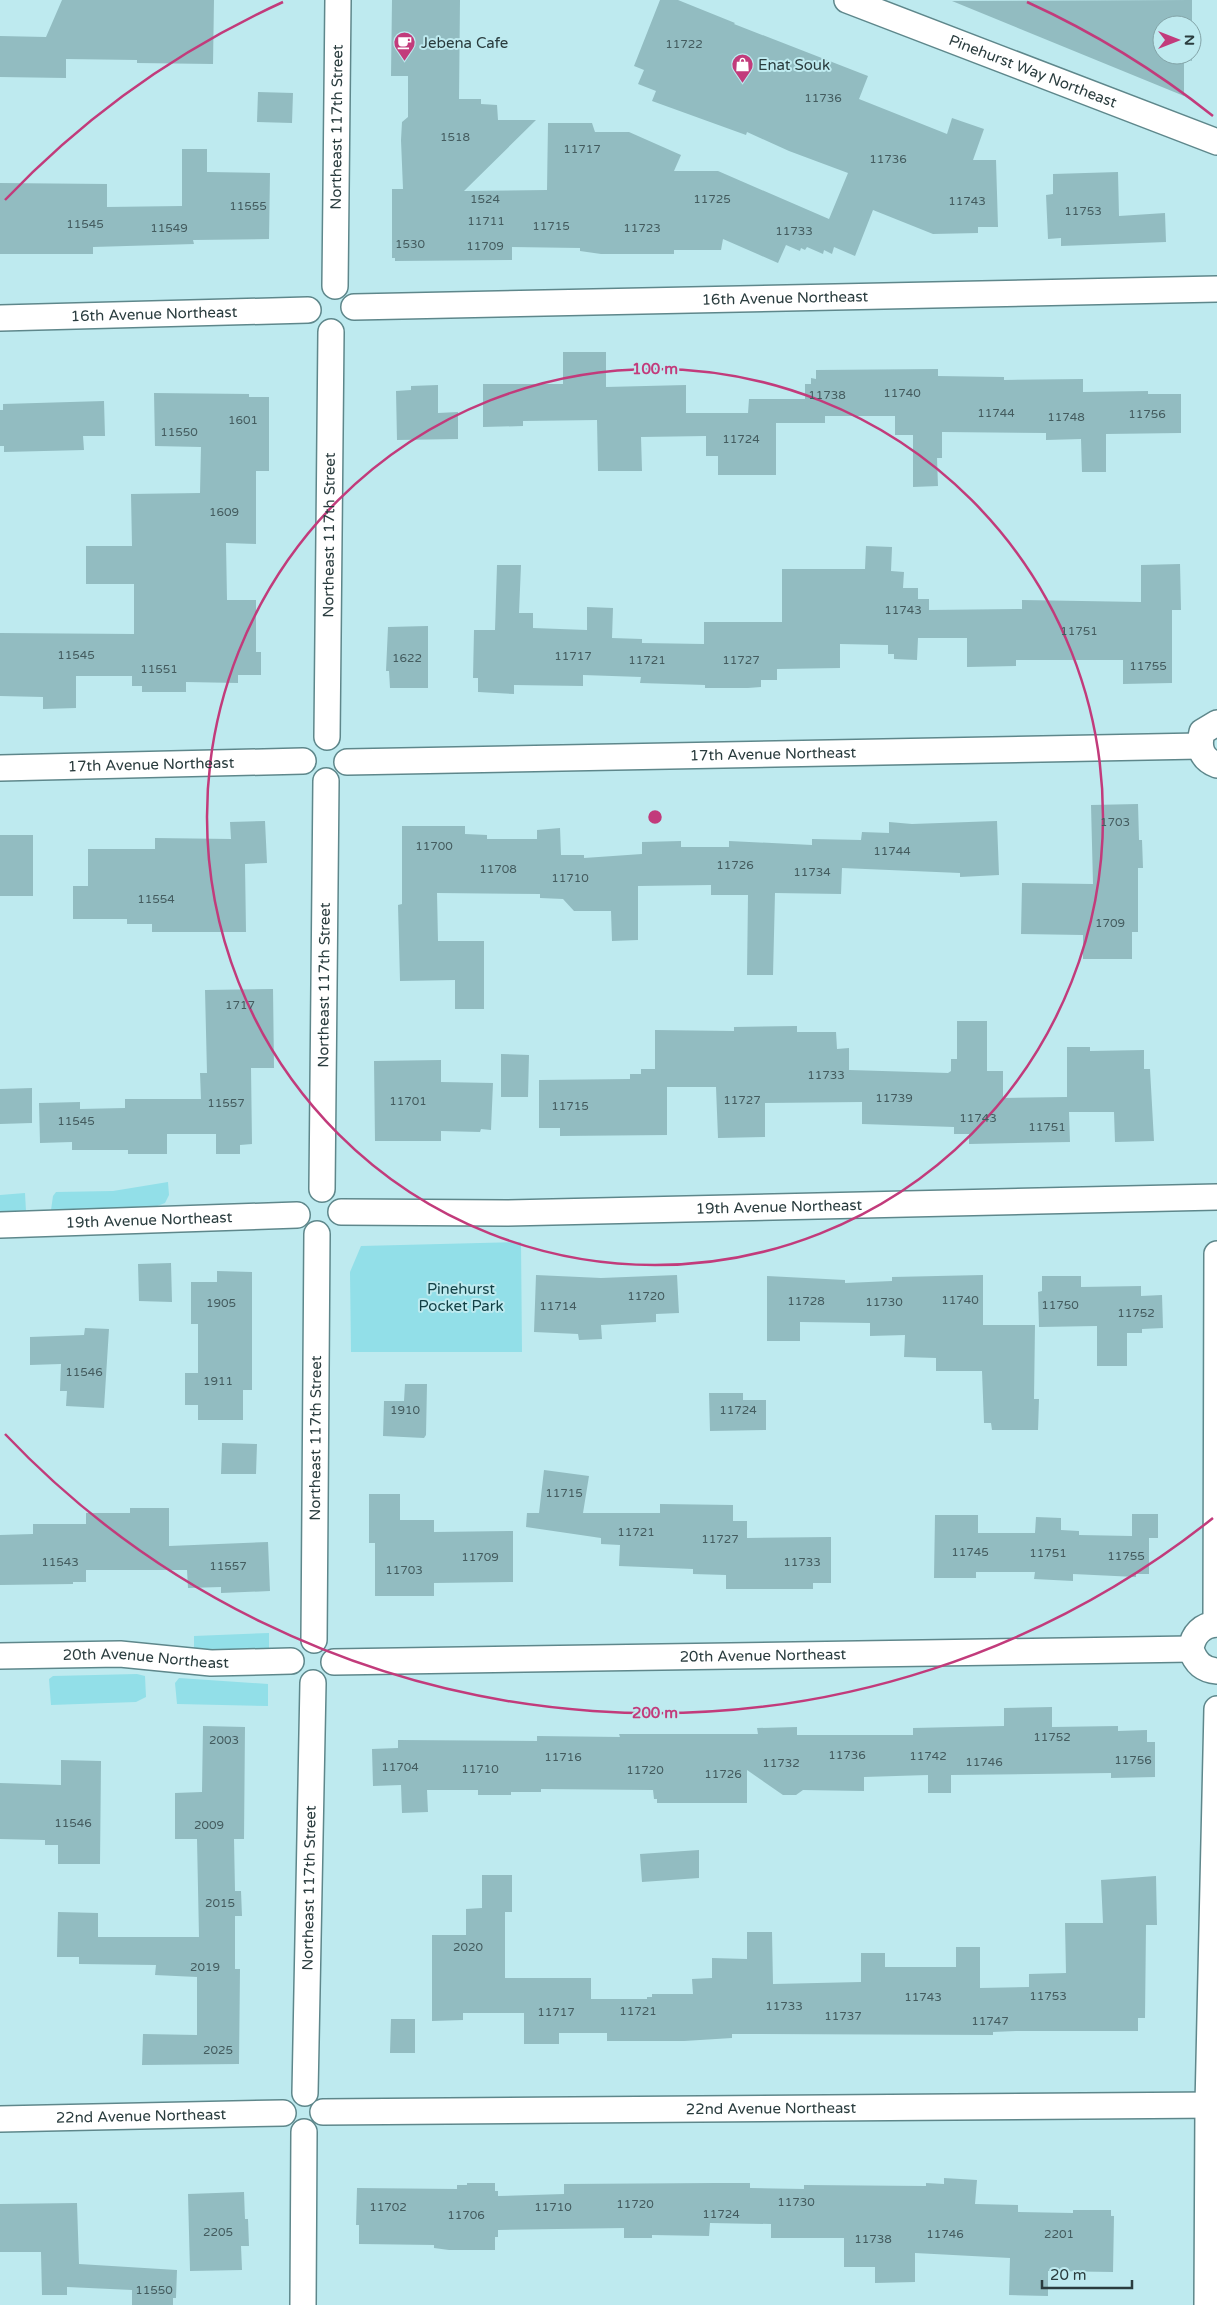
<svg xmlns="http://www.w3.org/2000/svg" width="1217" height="2305" font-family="'Varela Round',sans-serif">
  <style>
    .green { fill: #92dfe8 }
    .building { fill: #92bcc1 }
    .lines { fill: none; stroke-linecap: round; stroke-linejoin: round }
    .street-casing { stroke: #5e878b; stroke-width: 28 }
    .street { stroke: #fff; stroke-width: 25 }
    .ring { fill: none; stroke: #c23b7b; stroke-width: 2.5 }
    .labels { text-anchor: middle; stroke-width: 4; stroke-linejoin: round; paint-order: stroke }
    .number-label { font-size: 12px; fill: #445c5f }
    .poi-label { font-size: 15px; fill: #2a3c3e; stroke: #beeaef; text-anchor: start }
    .street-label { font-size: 15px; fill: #2a3c3e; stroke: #beeaef }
    .park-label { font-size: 15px; fill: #103f44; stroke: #beeaef }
    .centre { fill: #c23b7b; stroke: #beeaef; stroke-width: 2.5 }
    .ring-label { font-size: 15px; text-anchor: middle; font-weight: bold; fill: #c23b7b; stroke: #beeaef; stroke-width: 4; stroke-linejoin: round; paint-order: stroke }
  </style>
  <rect width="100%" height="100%" fill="#beeaef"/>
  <!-- green -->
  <path class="green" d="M168 1182 169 1195 165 1203 152 1208 66 1213 51 1210 53 1196 56 1192 113 1191Z
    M25 1193 26 1211 0 1212V1195Z
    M521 1242 522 1352H351L350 1272 361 1246Z
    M269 1633V1651L194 1654V1636Z
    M137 1674 145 1676 146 1697 136 1702 51 1705 49 1679 53 1676Z
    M179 1678 268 1684V1706L177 1704 175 1683Z"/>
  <!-- building -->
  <path class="building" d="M62 0H214L213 64 137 63V60L66 59V78L0 77V36L46 37Z
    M392 0H460L459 99H481V104L497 105 498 120H536L464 191 547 190 548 123H592L595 132H629L681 155 674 171H718L829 219 848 173 789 151 747 132 746 135 652 101 656 91 638 84 644 70 634 66 660 0H678L735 23 734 24 868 76 859 99 947 134 952 118 984 129 973 160H996L998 227H978V233L933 234 873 210 855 256 834 247 832 254 824 250 823 254 807 247 805 250 801 248 800 251 786 245 778 263 723 239 721 250H674V254H601L580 251V248L512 247V260L395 261V258H392V189H403L401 140 402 122 408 117V76H391Z
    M1192 0V25H1162V55H1192V61L1184 58V96L952 1Z
    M258 92 293 93 292 123 257 122Z
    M182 149H207V172L270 173 269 239 193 240 194 244 93 247V254H0V183L107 184V207L182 206Z
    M1118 172 1119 216 1165 213 1166 242 1061 246V238L1048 239 1046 195 1053 194V174Z
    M563 352H606V387L686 385V413H748L749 399H805V384H811V378L816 379V370L938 369V376L1004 377V380L1083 379V392L1148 391V394H1181V433L1106 434V472H1082L1081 439 1046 440V433L942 432V458H937L938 486 913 487V435H895V416H825V423H776V475H718V456H706V436L641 437 642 471H598L597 420 523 421V426L483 427V384H563Z
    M438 385V413L458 412V439L397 440 396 391 411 390V386Z
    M154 393 249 394V397H269V471H256V544L226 543 227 600H256V652H261V675H238V683L186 682V692H142V686H132V676H76V708L43 709V697L0 696V633L134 634V584H86V546H132L131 494 200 493 201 447 155 446Z
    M104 401 105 436H83L84 450 4 452V446H0V410H3V404Z
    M866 546 892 547 891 571 904 572 903 588H918V599H929V610L1022 609V600L1141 602V565L1180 564 1181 610H1172V683L1123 684V660H1016V666L967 667V638H918L917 660 894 659V654H888V645L840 644V668L777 669V680H761V687L748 688H705V685L640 683 641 677 583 675V686L514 685V694L478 692V678H473L474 630H495L497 565H521L519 613H533V628L587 630V607L613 608 612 638 642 639V643L704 644V622H782V569H865Z
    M428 626V688H390L389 671H386L388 627Z
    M1138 804 1139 840H1142L1143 868H1138V932H1132V959H1083V935L1021 934 1022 883 1093 884 1091 805Z
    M265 821 267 863 245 864 246 932H152V924H127V919H73V886H88V849H155V838L231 839 230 822Z
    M997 821 999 875 960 877V873L842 868 841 894 775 893 773 975H747L748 895H711V885L638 886V940L612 941 611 911H574L563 899 540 898V894L437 893 438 941H484V1009H455V980L400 981 398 905 402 904V826H465V834L487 835V839H537V830L560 828 561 855H584V858L642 854V842L681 841V847H729V841L812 845V839L861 840 862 832 889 833V822L912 824Z
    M0 835H33V896H0Z
    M273 989 274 1068H251L252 1144 240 1145V1154H216V1134H167V1154H128V1150H72V1142L40 1143 39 1103 80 1102V1109L125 1108V1099H201L200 1073H207L205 990Z
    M957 1021H987V1071H1003V1098L1067 1097V1047H1090V1051L1144 1050V1069H1150L1154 1141 1115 1142 1114 1112H1069L1070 1142 969 1144V1134H954V1127L862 1124V1102L765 1103V1137L718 1138 716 1087H667V1135L560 1136V1128H539V1080L630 1079V1074H641V1069H655V1030L734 1031V1027L797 1026V1032H836L837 1049 849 1048V1070L948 1073 951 1071V1059H957Z
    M501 1054 529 1055 528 1097H501Z
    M441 1060V1082L493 1083 491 1130 481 1129 480 1132 441 1131V1141H375L374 1061Z
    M32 1088V1123L0 1124V1089Z
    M171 1263 172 1302 139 1301 138 1264Z
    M217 1271 252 1272V1390H243V1420H198V1405H185V1373H198V1324H191V1282H217Z
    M536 1275 601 1278 677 1275 679 1313 656 1314V1322L601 1325 602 1339 579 1340 578 1334 534 1332Z
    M983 1275V1325H1035L1034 1399H1039L1038 1430H992L991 1423H984L982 1371H936V1358L904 1357 905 1335 870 1336V1323L800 1322V1341H767V1276L845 1280V1283L892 1281V1277Z
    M1042 1276H1081V1287L1141 1286V1296L1162 1295 1163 1328 1142 1329V1333H1127V1366H1097V1326L1039 1327 1038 1292 1042 1291Z
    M85 1328 109 1329 104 1408 66 1406 67 1391H60L61 1364 30 1365V1337L84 1335Z
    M405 1384H427L426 1435 424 1438 383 1436 384 1401H404Z
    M709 1393H743V1400H766V1430L710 1431Z
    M222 1443 257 1444 256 1474H221Z
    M544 1470 589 1476 583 1513H660V1504L733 1505V1521H747V1538L831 1537V1583H813V1589H726V1575L693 1574V1569L619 1566 620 1545 601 1544V1538L526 1527 527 1513H539Z
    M369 1494H400V1520H434V1532L513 1531V1582L434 1583V1596H375V1543H369Z
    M130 1508H169V1546L268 1542 270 1591 221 1593V1587L188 1588 187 1570H86V1582H73V1584L0 1585V1535L33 1534V1524H86V1513H130Z
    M1132 1514H1158V1538H1149V1574H1136V1577L1073 1574V1581L1034 1579 1035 1572H976V1578H934L935 1515H978V1533H1035L1036 1517 1061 1518V1530L1079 1531V1535L1132 1536Z
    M1052 1707V1727L1118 1726V1731L1147 1730V1742H1155V1777L1111 1778V1773L951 1775V1793H928V1775L864 1777V1791L803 1790 796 1795H783L747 1770V1803H657V1799H654L653 1790 541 1789V1792H511V1795H478V1790H427L428 1812 402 1813 401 1785 373 1786 372 1749 398 1748V1740L537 1741V1736L620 1737 619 1734H758L757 1728 797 1727V1735H913V1728L1004 1726V1708Z
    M203 1726 245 1727 244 1839H234L235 1891H241L242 1916H235V1969H240L239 2064 142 2065 143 2034 197 2035V1977L155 1975 156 1965 79 1964V1957H57L58 1912 98 1913V1937H199L197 1839H175V1793L202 1792Z
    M61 1760 101 1761 100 1864H58V1845H45V1840L0 1839V1783L61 1785Z
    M699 1850V1878L642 1882 640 1854Z
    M482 1875H512V1912H505V1978H591V1999H647V1997H652V1994H693L692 1979 712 1978V1958L747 1959V1932H772L773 1984 861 1982V1953H885V1967H956V1947H980V1988L1029 1987V1974L1066 1973 1065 1923H1103L1101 1880 1156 1876 1157 1925H1146L1145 2018H1138V2031H1016L993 2032V2035L732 2034V2038L684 2041H607V2033H559V2044H524V2013H463V2020L432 2021V1935H466V1909L482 1908Z
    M391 2019H415V2053H390Z
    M944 2178 977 2180 975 2204 1018 2205V2212L1073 2213V2210H1111V2216H1114L1113 2272 1048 2271V2296L1009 2295 1010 2258 915 2253V2282L875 2283V2267H844V2238H771V2224L710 2223 709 2236 652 2235V2238H624V2228L498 2230V2237H495V2250H449L434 2248V2245L359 2244V2225H356L357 2188 457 2189V2185H467V2183H495V2191H498V2196L564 2194V2184L714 2183H750V2188L804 2189V2185L926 2186V2183L944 2184Z
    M244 2192 245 2219H248L249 2246H241L242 2270 190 2271 188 2194Z
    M77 2203 79 2264 177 2270 176 2298H173V2305H132V2290L67 2287V2295H42L41 2252H0V2204Z"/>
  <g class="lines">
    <defs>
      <g id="street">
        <path id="s1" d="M847 0 1217 142"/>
        <path id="s2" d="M335 286 338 0"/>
        <path id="s3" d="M354 307 1217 289"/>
        <path id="s4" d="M0 318 308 310"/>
        <path d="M1217 723 1202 732C1198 747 1201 759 1217 765"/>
        <path id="s5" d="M327 737 331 332"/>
        <path id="s6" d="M347 762 1200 746"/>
        <path id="s7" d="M0 768 303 761"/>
        <path id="s8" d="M322 1189 326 781"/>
        <path id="s9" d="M341 1212 507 1213 1217 1197"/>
        <path id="s10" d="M0 1225 297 1215"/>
        <path d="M1216 1624 1217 1254"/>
        <path d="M1217 1624C1202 1625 1193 1634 1191 1649 1195 1662 1203 1670 1217 1671"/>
        <path id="s11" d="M314 1640 317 1234"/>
        <path id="s12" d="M0 1656 120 1654 211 1663 291 1661"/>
        <path id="s13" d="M334 1662 1191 1649"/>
        <path id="s14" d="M305 2093 313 1683"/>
        <path id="s15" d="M323 2112 1217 2105"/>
        <path id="s16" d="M0 2119 283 2113"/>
        <path d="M303 2305 304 2132"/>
        <path d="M1207 2305 1208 2105 1217 1709"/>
      </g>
    </defs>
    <!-- street casing -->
    <use href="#street" class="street-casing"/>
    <!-- street -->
    <use href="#street" class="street"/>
  </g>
  <!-- distance rings -->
  <g class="ring">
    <circle cx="655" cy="817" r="448"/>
    <path d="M1213 1518A896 896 0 0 1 5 1434M5 200A896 896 0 0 1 283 2M1027 2A896 896 0 0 1 1213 116"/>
  </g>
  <!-- icons -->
  <defs>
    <symbol id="cafe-pin" viewBox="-11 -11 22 30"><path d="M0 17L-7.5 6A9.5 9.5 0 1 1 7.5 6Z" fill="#c23b7b" stroke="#beeaef"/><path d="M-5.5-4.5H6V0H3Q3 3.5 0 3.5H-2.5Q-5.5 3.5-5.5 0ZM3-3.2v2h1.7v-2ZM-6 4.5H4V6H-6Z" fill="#fff"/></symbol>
    <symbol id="shop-pin" viewBox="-11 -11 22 30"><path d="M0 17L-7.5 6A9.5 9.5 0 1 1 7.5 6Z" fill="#c23b7b" stroke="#beeaef"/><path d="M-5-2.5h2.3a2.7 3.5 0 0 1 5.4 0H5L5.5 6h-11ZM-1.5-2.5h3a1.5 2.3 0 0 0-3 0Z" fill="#fff"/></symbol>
  </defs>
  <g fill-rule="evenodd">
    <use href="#cafe-pin" x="392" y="30" width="25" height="34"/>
    <use href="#shop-pin" x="730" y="52" width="25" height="34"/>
  </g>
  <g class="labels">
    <!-- number labels -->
    <g class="number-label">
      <text x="684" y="48">11722</text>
      <text x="823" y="102">11736</text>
      <text x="455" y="141">1518</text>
      <text x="582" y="153">11717</text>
      <text x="888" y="163">11736</text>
      <text x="485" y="203">1524</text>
      <text x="712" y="203">11725</text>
      <text x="967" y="205">11743</text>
      <text x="248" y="210">11555</text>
      <text x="1083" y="215">11753</text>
      <text x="486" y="225">11711</text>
      <text x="85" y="228">11545</text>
      <text x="551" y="230">11715</text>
      <text x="169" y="232">11549</text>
      <text x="642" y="232">11723</text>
      <text x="794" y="235">11733</text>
      <text x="410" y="248">1530</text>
      <text x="485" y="250">11709</text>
      <text x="902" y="397">11740</text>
      <text x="827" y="399">11738</text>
      <text x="996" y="417">11744</text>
      <text x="1147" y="418">11756</text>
      <text x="1066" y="421">11748</text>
      <text x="243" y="424">1601</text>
      <text x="179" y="436">11550</text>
      <text x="741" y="443">11724</text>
      <text x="224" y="516">1609</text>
      <text x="903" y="614">11743</text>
      <text x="1079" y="635">11751</text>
      <text x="76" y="659">11545</text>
      <text x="573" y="660">11717</text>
      <text x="407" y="662">1622</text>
      <text x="647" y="664">11721</text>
      <text x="741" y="664">11727</text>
      <text x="1148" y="670">11755</text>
      <text x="159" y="673">11551</text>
      <text x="1115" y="826">1703</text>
      <text x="434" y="850">11700</text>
      <text x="892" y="855">11744</text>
      <text x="735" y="869">11726</text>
      <text x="498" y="873">11708</text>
      <text x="812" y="876">11734</text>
      <text x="570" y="882">11710</text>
      <text x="156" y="903">11554</text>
      <text x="1110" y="927">1709</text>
      <text x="240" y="1009">1717</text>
      <text x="826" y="1079">11733</text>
      <text x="894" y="1102">11739</text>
      <text x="742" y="1104">11727</text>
      <text x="408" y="1105">11701</text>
      <text x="226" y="1107">11557</text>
      <text x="570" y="1110">11715</text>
      <text x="978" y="1122">11743</text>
      <text x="76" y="1125">11545</text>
      <text x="1047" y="1131">11751</text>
      <text x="646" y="1300">11720</text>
      <text x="960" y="1304">11740</text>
      <text x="806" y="1305">11728</text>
      <text x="884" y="1306">11730</text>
      <text x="221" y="1307">1905</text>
      <text x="1060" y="1309">11750</text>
      <text x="558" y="1310">11714</text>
      <text x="1136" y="1317">11752</text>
      <text x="84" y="1376">11546</text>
      <text x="218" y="1385">1911</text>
      <text x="405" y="1414">1910</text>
      <text x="738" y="1414">11724</text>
      <text x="564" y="1497">11715</text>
      <text x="636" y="1536">11721</text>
      <text x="720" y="1543">11727</text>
      <text x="970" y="1556">11745</text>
      <text x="1048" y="1557">11751</text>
      <text x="1126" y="1560">11755</text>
      <text x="480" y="1561">11709</text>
      <text x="60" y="1566">11543</text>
      <text x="802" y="1566">11733</text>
      <text x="228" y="1570">11557</text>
      <text x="404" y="1574">11703</text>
      <text x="1052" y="1741">11752</text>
      <text x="224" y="1744">2003</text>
      <text x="847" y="1759">11736</text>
      <text x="928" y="1760">11742</text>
      <text x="563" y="1761">11716</text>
      <text x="1133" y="1764">11756</text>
      <text x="984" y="1766">11746</text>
      <text x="781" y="1767">11732</text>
      <text x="400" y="1771">11704</text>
      <text x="480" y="1773">11710</text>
      <text x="645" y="1774">11720</text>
      <text x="723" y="1778">11726</text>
      <text x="73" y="1827">11546</text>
      <text x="209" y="1829">2009</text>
      <text x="220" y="1907">2015</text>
      <text x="468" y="1951">2020</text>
      <text x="205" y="1971">2019</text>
      <text x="1048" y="2000">11753</text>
      <text x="923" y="2001">11743</text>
      <text x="784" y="2010">11733</text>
      <text x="638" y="2015">11721</text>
      <text x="556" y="2016">11717</text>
      <text x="843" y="2020">11737</text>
      <text x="990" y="2025">11747</text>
      <text x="218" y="2054">2025</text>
      <text x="796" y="2206">11730</text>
      <text x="635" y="2208">11720</text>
      <text x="388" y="2211">11702</text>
      <text x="553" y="2211">11710</text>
      <text x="721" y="2218">11724</text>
      <text x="466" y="2219">11706</text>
      <text x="218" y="2236">2205</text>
      <text x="945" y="2238">11746</text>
      <text x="1059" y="2238">2201</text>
      <text x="873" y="2243">11738</text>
      <text x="154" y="2294">11550</text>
    </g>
    <!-- poi labels -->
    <g class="poi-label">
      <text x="421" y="48">Jebena Cafe</text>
      <text x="758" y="70">Enat Souk</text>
    </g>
    <!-- street labels -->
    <g class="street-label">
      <text dy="5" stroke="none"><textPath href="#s1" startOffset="199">Pinehurst Way Northeast</textPath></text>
      <text dy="5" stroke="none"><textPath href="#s2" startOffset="159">Northeast 117th Street</textPath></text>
      <text dy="5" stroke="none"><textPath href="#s3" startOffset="431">16th Avenue Northeast</textPath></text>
      <text dy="5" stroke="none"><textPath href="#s4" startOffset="154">16th Avenue Northeast</textPath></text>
      <text dy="5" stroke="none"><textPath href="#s5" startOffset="202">Northeast 117th Street</textPath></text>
      <text dy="5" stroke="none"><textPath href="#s6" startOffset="426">17th Avenue Northeast</textPath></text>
      <text dy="5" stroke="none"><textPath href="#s7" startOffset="151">17th Avenue Northeast</textPath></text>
      <text dy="5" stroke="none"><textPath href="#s8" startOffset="204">Northeast 117th Street</textPath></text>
      <text dy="5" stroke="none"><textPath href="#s9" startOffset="438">19th Avenue Northeast</textPath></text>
      <text dy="5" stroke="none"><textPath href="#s10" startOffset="149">19th Avenue Northeast</textPath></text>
      <text dy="5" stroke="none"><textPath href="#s11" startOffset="202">Northeast 117th Street</textPath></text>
      <text dy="5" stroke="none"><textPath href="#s13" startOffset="429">20th Avenue Northeast</textPath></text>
      <text dy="5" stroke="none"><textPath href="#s12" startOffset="146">20th Avenue Northeast</textPath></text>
      <text dy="5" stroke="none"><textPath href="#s14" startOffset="205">Northeast 117th Street</textPath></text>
      <text dy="5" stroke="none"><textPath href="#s15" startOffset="448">22nd Avenue Northeast</textPath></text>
      <text dy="5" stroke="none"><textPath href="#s16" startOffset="141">22nd Avenue Northeast</textPath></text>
    </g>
    <!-- park labels -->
    <g class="park-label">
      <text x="461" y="1294">Pinehurst<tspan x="461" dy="17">Pocket Park</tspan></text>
    </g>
  </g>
  <circle cx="655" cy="817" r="8" class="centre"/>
  <g class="ring-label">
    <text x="655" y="374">100 m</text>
    <text x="655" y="1718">200 m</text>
  </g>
  <!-- north arrow -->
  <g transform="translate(1177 40) rotate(90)"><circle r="24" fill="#beeaef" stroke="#83a4a8"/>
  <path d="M0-4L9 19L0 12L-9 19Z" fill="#c23b7b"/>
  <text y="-8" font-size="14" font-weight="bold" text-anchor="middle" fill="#2a3c3e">N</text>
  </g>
  <!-- scale -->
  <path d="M1042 2280v8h90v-8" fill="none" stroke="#2a3c3e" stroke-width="2.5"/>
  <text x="1050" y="2280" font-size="15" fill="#2a3c3e" stroke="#beeaef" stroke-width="4" paint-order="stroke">20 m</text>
</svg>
